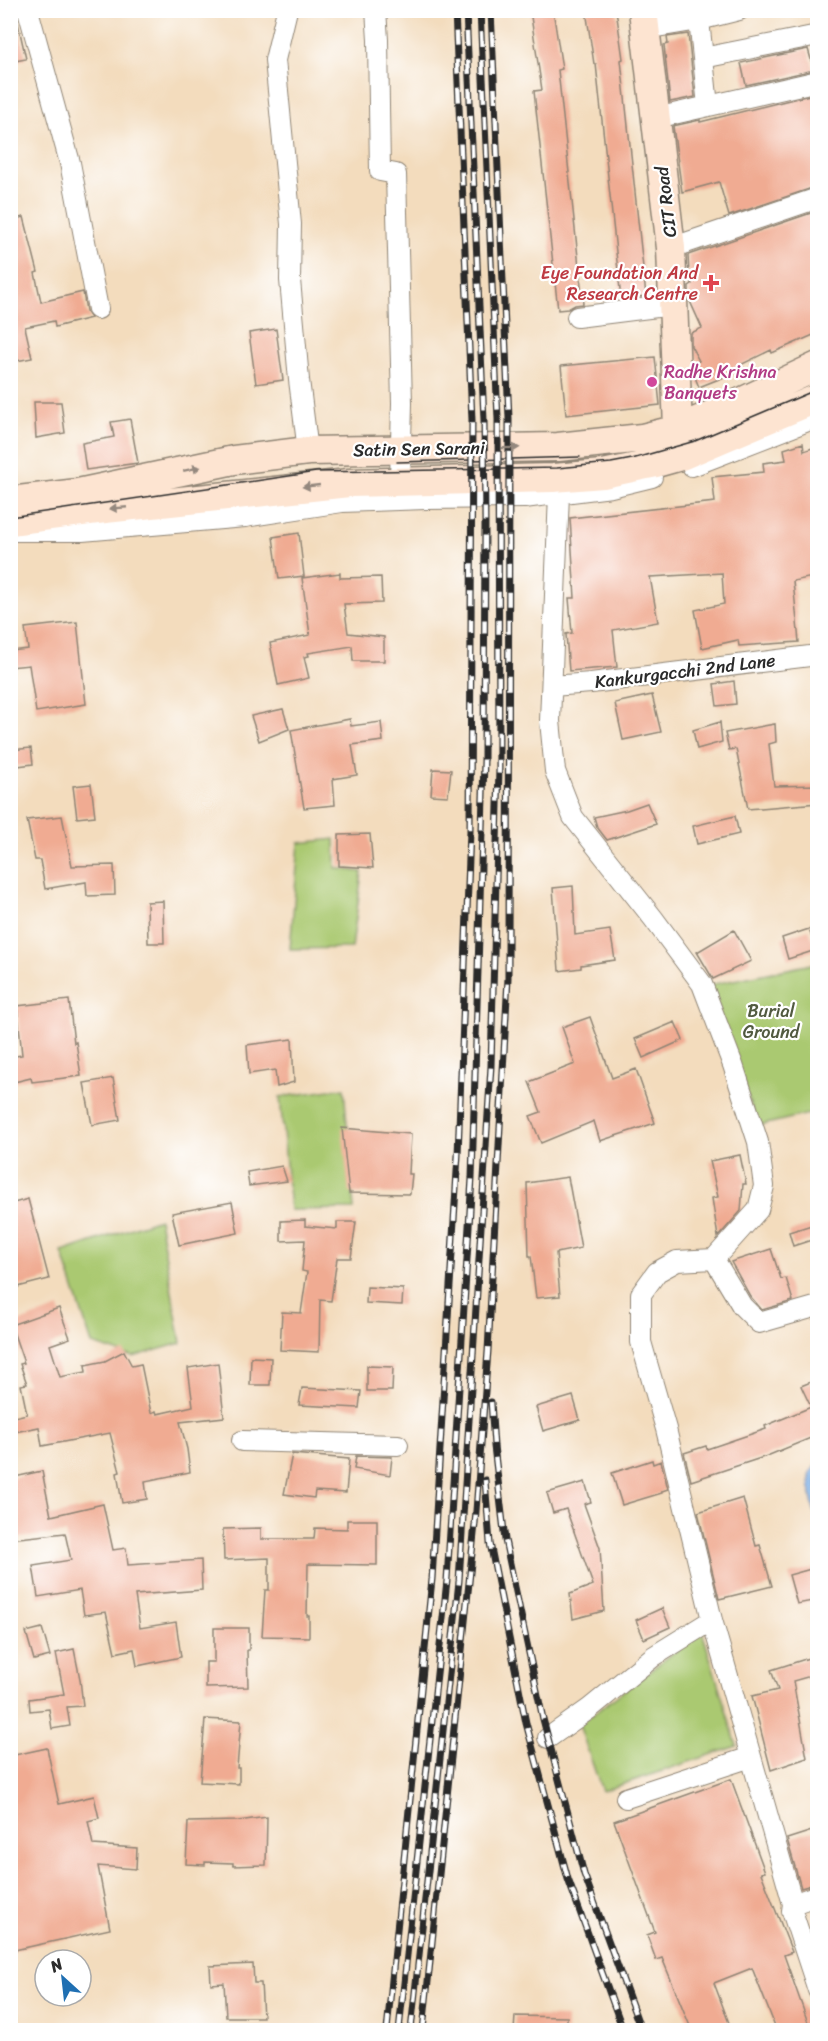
<svg xmlns="http://www.w3.org/2000/svg" width="828" height="2041" font-family="Sriracha,sans-serif">
  <style>
    .green { fill: #aac971; stroke: #6a7a4e; stroke-width: 1.5 }
    .water { fill: #7bb0e9; stroke: #536e8a; stroke-width: 1.5 }
    .building { fill: #f0ab92 }
    .lines { fill: none; stroke-linecap: round; stroke-linejoin: round }
    .street-casing { stroke: #8f8474; stroke-width: 22 }
    .secondary-casing { stroke: #8f8474; stroke-width: 31 }
    .street { stroke: #fff; stroke-width: 20 }
    .secondary { stroke: #fde4d1; stroke-width: 28 }
    .tram { stroke: #2b2b2b; stroke-width: 1.5 }
    .rail-casing { stroke: #2b2b2b; stroke-width: 7 }
    .rail { stroke: #fff; stroke-width: 4.5; stroke-dasharray: 14; stroke-linecap: butt }
    .oneway { fill: #94887e }
    .health-dot { fill: #e0444e; stroke: #fff; stroke-width: 2 }
    .hotel-dot { fill: #d1479c; stroke: #fff; stroke-width: 2 }
    .labels { text-anchor: middle; stroke-width: 4.5; stroke-linejoin: round; paint-order: stroke }
    .street-label { font-size: 18px; fill: #2b2b2b; stroke: #fff }
    .health-label { font-size: 18px; fill: #be3a42; stroke: #fff; text-anchor: end }
    .hotel-label { font-size: 18px; fill: #b23c85; stroke: #fff; text-anchor: start }
    .park-label { font-size: 18px; fill: #515a40; stroke: #fff }
  </style>
  <rect width="100%" height="100%" fill="#fff"/>
  <filter id="ink" filterUnits="userSpaceOnUse"><feTurbulence type="fractalNoise" baseFrequency=".0167" numOctaves="2"/><feDisplacementMap in="SourceGraphic" scale="12" xChannelSelector="R" yChannelSelector="G"/><feConvolveMatrix kernelMatrix="1 2 1 2 8 2 1 2 1" color-interpolation-filters="sRGB"/></filter>
  <filter id="wash" filterUnits="userSpaceOnUse"><feTurbulence type="fractalNoise" baseFrequency=".008" numOctaves="4" result="noise"/><feDisplacementMap in="SourceGraphic" scale="24" xChannelSelector="R" yChannelSelector="G"/><feGaussianBlur stdDeviation="1.35" result="paint"/><feColorMatrix in="noise" values="0 0 0 0 0 0 0 0 0 0 0 0 0 0 0 0 0 1.4 0 .05"/><feComposite in="paint" operator="in"/></filter>
  <g filter="url(#wash)">
    <rect width="100%" height="100%" fill="#f3dcbd"/>
    <!-- green -->
    <path class="green" d="M335 839 336 868 362 872 352 948 290 949 299 843Z
      M817 963V1112L758 1126 709 985Z
      M344 1088 354 1209 290 1210 280 1097Z
      M159 1219 181 1343 133 1357 92 1344 62 1252Z
      M702 1631 737 1746 602 1791 579 1725Z"/>
    <!-- water -->
    <path class="water" d="M817 1464V1522L811 1497 810 1473Z"/>
    <g id="blocks">
      <!-- building -->
      <path class="building" d="M530 10H553L562 69 558 70 583 304 575 305 568 309 558 310 534 91 542 90Z
        M586 10H616L623 59 621 60 646 296 621 299 596 64H594Z
        M10 19H17L26 59 10 62Z
        M688 34 695 97 670 102 664 45 668 44 667 37Z
        M808 49 814 70 746 85 741 63Z
        M818 93V186L729 216 719 182 682 192 673 126 700 120V122Z
        M814 212 818 221V333L772 353 771 350 732 369 734 373 699 387 692 370V364L699 361 691 346V333L702 328 689 299V286L692 284 689 275 688 255Z
        M24 217 38 272 35 273 41 302 83 292 86 311 91 318 55 327 54 321 25 327 32 358 11 362 10 220Z
        M276 329 283 380 256 384 249 333Z
        M655 357 660 405 566 415 561 366Z
        M34 402H61L65 433 36 438Z
        M130 419 138 463 86 470 82 443 114 437 111 422Z
        M803 443 804 451 818 446V576L793 581 799 642 739 646 738 640 702 648 695 610 724 604 722 573 650 577 658 622 613 630 617 667 569 671 566 634 572 633 569 598H575L570 518 715 502 712 477 764 472 763 463 786 460 784 449Z
        M299 533 304 576 279 579 273 537Z
        M340 573V578L381 577 382 603 344 604 348 633 384 637V661H353L352 646 308 653 309 656 304 657 309 678 278 685 270 643 310 635 302 578Z
        M77 622 86 704 36 712 29 665 10 667V651L28 649 25 628Z
        M734 681 736 704 717 706 714 684Z
        M652 695 661 732 623 740 615 703Z
        M283 709 289 729 259 741 251 716Z
        M350 719 351 726 381 722 383 741 352 745 357 775 333 779 335 805 304 808 291 730Z
        M720 722 722 742 697 749 693 730Z
        M775 724 776 742 769 744 774 786 818 785V803L748 809 736 749 729 750 725 733Z
        M31 748 33 764 10 767V750Z
        M433 769 451 770 448 796 431 795Z
        M91 784 95 816 77 818 73 786Z
        M647 803 656 824 607 840 597 827 594 817 627 810Z
        M62 816 72 866 114 865 115 895 87 896 86 882 45 889 40 860H35L27 820Z
        M735 816 739 834 697 844 693 826Z
        M370 834 373 868 339 866V835Z
        M573 886 575 935 610 930 615 960 581 965V968L559 971 553 888Z
        M163 901 164 943H148L147 902Z
        M809 929 816 950 788 959 782 938Z
        M734 930 751 961 713 979 697 952Z
        M69 1000 74 1043 76 1042 81 1076 32 1082 31 1078 10 1083V1057L22 1055 17 1006Z
        M590 1017 612 1078 636 1069 655 1123 600 1141 594 1121 541 1143 530 1116 541 1112 529 1082 575 1064 562 1027Z
        M675 1022 683 1040 643 1058 635 1039Z
        M292 1039 294 1082 277 1087 275 1070 249 1074 247 1045Z
        M113 1078 120 1120 92 1125 84 1083Z
        M342 1128 411 1134 409 1174H412L410 1194 349 1193Z
        M740 1155 746 1184H743L741 1211 718 1237 712 1198 718 1197 710 1161Z
        M282 1166 287 1181 249 1186 247 1172Z
        M568 1177 581 1248 556 1253 560 1296 536 1298 531 1256H529L527 1183Z
        M28 1199 49 1279 10 1289V1204Z
        M232 1202 238 1233 179 1245 172 1213Z
        M305 1220V1226L337 1229V1222H356L351 1258H337L331 1301 320 1300 319 1352 280 1350 282 1312 301 1313 307 1272 302 1271 305 1240 281 1241V1221Z
        M818 1223V1238L793 1246 789 1232Z
        M771 1249 781 1279 786 1278 793 1301 762 1310 750 1296 731 1262Z
        M367 1287 403 1289 402 1305 366 1303Z
        M59 1308 70 1338 50 1345 60 1377 86 1372 85 1365 105 1361 124 1351 132 1366 141 1364 151 1413 156 1411 157 1414 193 1406 188 1368 218 1363 224 1417 180 1422 187 1449 190 1472 145 1481 147 1499 122 1503 117 1473 120 1472 110 1433 42 1446 39 1427 10 1433V1418L27 1414 21 1385 27 1384 20 1364 24 1363 11 1325Z
        M251 1357 271 1358 270 1385H250Z
        M367 1366 393 1367 392 1391H367Z
        M818 1379V1435L767 1456 691 1481 684 1453 706 1446 707 1449 766 1429 765 1426 811 1407 801 1386Z
        M302 1388 361 1391 359 1408 299 1405Z
        M573 1396 580 1420 543 1431 536 1407Z
        M292 1454 349 1459 346 1493 315 1491 314 1498 284 1494Z
        M356 1456 392 1457 390 1475 354 1469Z
        M652 1460 653 1464 661 1461 668 1489 662 1491V1493L622 1505 612 1473Z
        M42 1471 51 1516 103 1504 113 1550 126 1548 128 1565 201 1560 202 1590 135 1595 140 1628 176 1622 181 1657 137 1666 134 1649 115 1653 106 1612 84 1615 80 1590 38 1597 33 1566 71 1560 65 1533 10 1539V1478Z
        M585 1482 591 1502 584 1504 600 1548 604 1611 573 1619 570 1594 593 1585 566 1509 553 1513 547 1493Z
        M743 1498 756 1546 760 1545 772 1586 719 1599 698 1512Z
        M347 1520H377V1565L308 1564 307 1616H309V1637L262 1636 265 1590H269V1558L224 1560 223 1529 261 1528V1539H314L315 1528 347 1529Z
        M818 1567V1600L797 1604 789 1575Z
        M662 1608 670 1627 644 1639 636 1620Z
        M42 1628 50 1656 34 1660 26 1632Z
        M214 1628H249V1650H247L248 1687 206 1688V1662H214Z
        M74 1649 80 1679 83 1706 67 1707 70 1726 52 1729 49 1709 30 1711 29 1699 64 1694 56 1653Z
        M818 1655V1674L793 1681 807 1758 771 1770 752 1696 778 1690 771 1670Z
        M205 1719 241 1721 237 1768H239V1784L200 1782Z
        M47 1748 59 1804 94 1796 99 1818 88 1821 93 1845 137 1848 136 1869 98 1866 110 1929 10 1951V1756Z
        M731 1779 765 1872 761 1873 792 1952 784 1955 811 2031H777L752 1968 714 1983 732 2031H692L662 1958 656 1960 647 1935 655 1932 614 1821Z
        M267 1817 266 1865 233 1866V1863L205 1862V1865L186 1864 188 1822 238 1821Z
        M818 1829V1883L801 1888 787 1839Z
        M253 1964 254 1983H261L263 2017H226L224 1983 211 1984 210 1966Z
        M515 2016 567 2017V2031H514Z"/>
    </g>
  </g>
  <g filter="url(#ink)">
    <use href="#blocks" fill-opacity="0" stroke="#8f8474" stroke-width="1.5"/>
    <g class="lines">
      <defs>
        <path id="street" d="M28 10 70 163 98 309
          M287 10 275 60 291 224 290 280 299 380 308 451
          M376 10 378 40 380 171 396 174 402 403 400 481
          M645 29 699 20
          M703 58 818 35
          M708 106 699 20 739 10
          M656 118 818 81
          M671 248 818 198
          M577 317 673 305
          M692 466 818 417
          M559 494 550 721 555 771 573 817 653 918 702 984 733 1065 758 1142 764 1186 758 1210 714 1259
          M13 531H82L245 517 342 502 426 499 524 498 611 487 652 477
          M552 686 591 683 818 655
          M818 1306 759 1323 742 1306 714 1259 677 1261 657 1272 641 1294V1342L666 1429 712 1620 793 1904 792 1911 818 1990
          M242 1441 398 1445
          M548 1738 589 1709 654 1656 712 1620
          M626 1798 751 1757
          M793 1904 818 1895"/>
        <path id="secondary" d="M643 10 671 248 678 429
          M10 501 78 493 234 460 308 451 558 447 642 438 678 429 737 404 818 366
          M10 521 105 509 349 483 553 478 603 474 656 463 681 456 818 398"/>
      </defs>
      <!-- street casing -->
      <use href="#street" class="street-casing"/>
      <!-- secondary casing -->
      <use href="#secondary" class="secondary-casing"/>
      <!-- street -->
      <use href="#street" class="street"/>
      <!-- secondary -->
      <use href="#secondary" class="secondary"/>
      <!-- tram -->
      <path class="tram" d="M397 462 580 457
        M10 517 316 472 557 468 611 463 632 459 695 441 818 389"/>
      <defs>
        <path id="rail" d="M491 1402 494 1446 505 1540 543 1719 584 1874 641 2030
          M485 1480 490 1543 526 1723 568 1879 623 2030
          M387 2030 432 1579 458 1155 470 831 472 420 455 10
          M399 2030 447 1580 472 1178 484 761 485 521 484 420 466 10
          M411 2030 459 1581 491 1066 499 768 498 419 480 10
          M423 2030 475 1524 488 1351 508 978 509 418 491 10"/>
      </defs>
      <!-- rail casing -->
      <use href="#rail" class="rail-casing"/>
      <!-- rail -->
      <use href="#rail" class="rail"/>
    </g>
    <!-- one-way arrows -->
    <defs><path id="oneway-solid" d="M-6-.8H1V-3.2L6.5 0L1 3.2V.8H-6Z" transform="scale(1.5)"/></defs>
    <g class="oneway">
      <use href="#oneway-solid" transform="translate(511 448) rotate(-1)"/>
      <use href="#oneway-solid" transform="translate(192 469) rotate(-12)"/>
      <use href="#oneway-solid" transform="translate(311 486) rotate(174)"/>
      <use href="#oneway-solid" transform="translate(118 508) rotate(175)"/>
    </g>
  </g>
  <!-- markers -->
  <path class="health-dot" d="M708 274h6v6h6v6h-6v6h-6v-6h-6v-6h6z"/>
  <circle class="hotel-dot" cx="652" cy="382" r="6"/>
  <g class="labels">
    <!-- street labels -->
    <g class="street-label">
      <text transform="translate(666 202) rotate(-97)" y="6">CIT Road</text>
      <text transform="translate(419 449) rotate(-1)" y="6">Satin Sen Sarani</text>
      <text transform="translate(685 671) rotate(-7)" y="6">Kankurgacchi 2nd Lane</text>
    </g>
    <!-- health labels -->
    <g class="health-label">
      <text x="698" y="279">Eye Foundation And<tspan x="698" dy="21">Research Centre</tspan></text>
    </g>
    <!-- hotel labels -->
    <g class="hotel-label">
      <text x="664" y="378">Radhe Krishna<tspan x="664" dy="21">Banquets</tspan></text>
    </g>
    <!-- park labels -->
    <g class="park-label">
      <text x="771" y="1017">Burial<tspan x="771" dy="21">Ground</tspan></text>
    </g>
  </g>
  <!-- margin -->
  <rect width="828" height="2041" fill="none" stroke="#fff" stroke-width="36"/>
  <!-- north arrow -->
  <g transform="translate(63 1978) rotate(333)"><circle r="28" fill="#ffffff" stroke="#aaaaaa" stroke-width="1.5"/>
  <path d="M0-4.5L10 22L0 15L-10 22Z" fill="#1f6fb2"/>
  <text y="-9" font-size="16" font-weight="bold" text-anchor="middle" fill="#2b2b2b">N</text>
  </g>
</svg>
